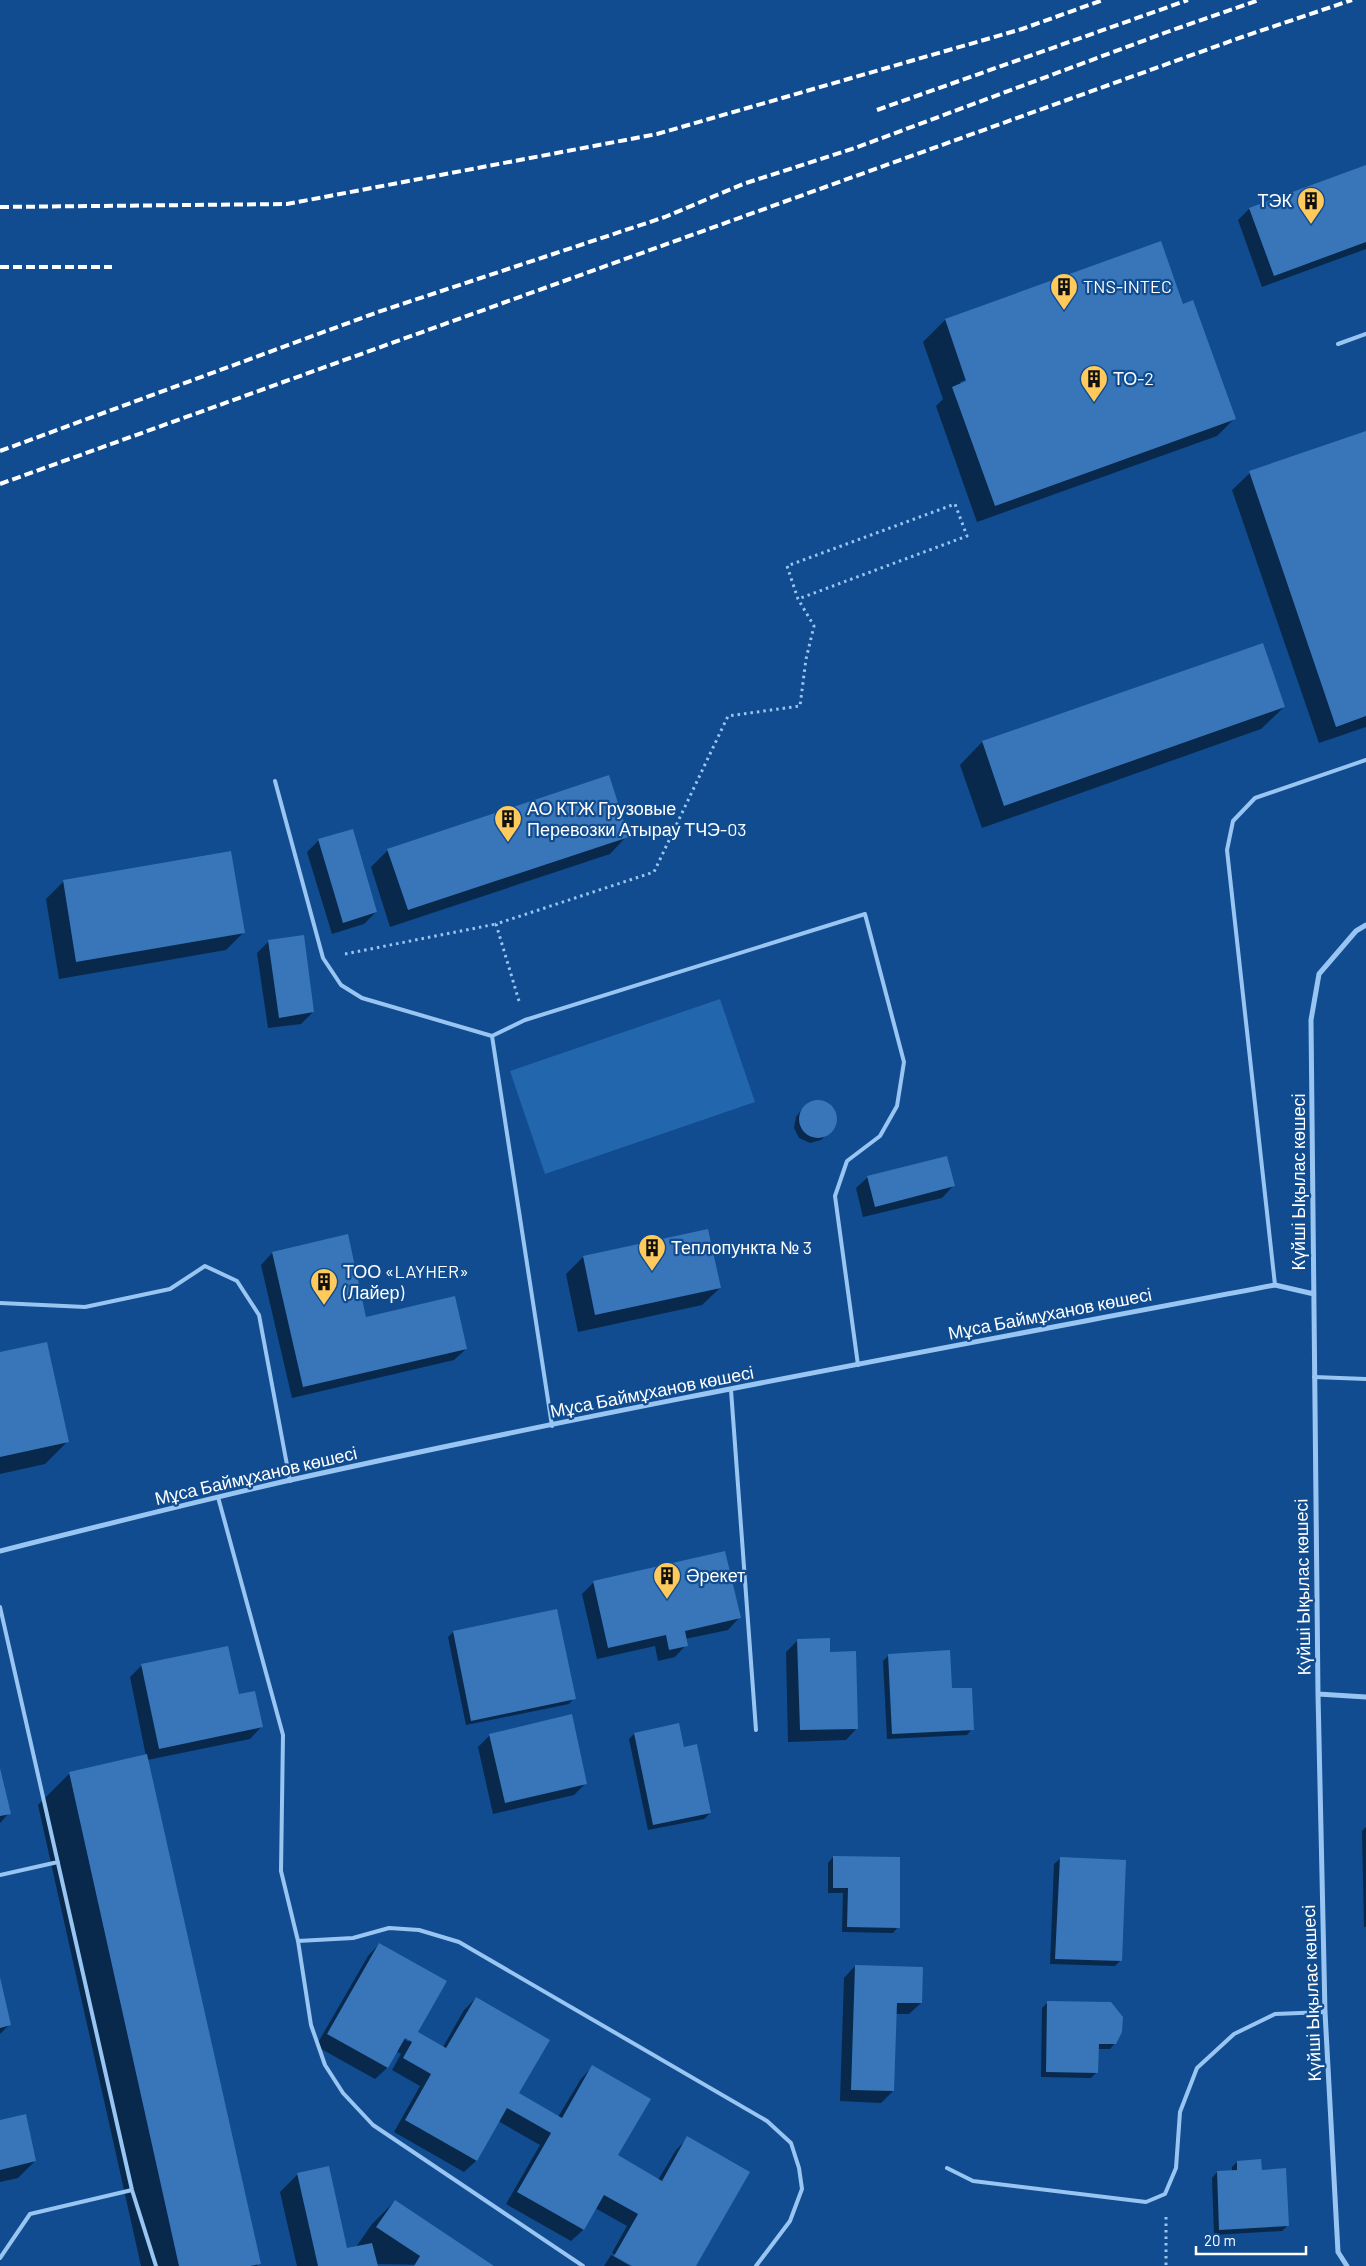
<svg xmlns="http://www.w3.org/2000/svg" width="1366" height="2266" font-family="Barlow,sans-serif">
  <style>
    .green { fill: #2266ae }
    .shadow { fill: #0007; fill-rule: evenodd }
    .building { fill: #3876b9 }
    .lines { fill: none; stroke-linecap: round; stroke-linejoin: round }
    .path { stroke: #99c5f3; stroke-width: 3; stroke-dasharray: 2.5 4; stroke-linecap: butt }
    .service { stroke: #99c5f3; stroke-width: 4 }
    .minor { stroke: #99c5f3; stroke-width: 5 }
    .rail { stroke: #fff; stroke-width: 4; stroke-dasharray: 9 4; stroke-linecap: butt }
    .labels { text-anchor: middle; stroke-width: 4.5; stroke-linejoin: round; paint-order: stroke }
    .poi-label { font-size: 18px; fill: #fff; stroke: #104c8f; text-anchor: start }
    .street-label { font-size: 18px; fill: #fff; stroke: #104c8f }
  </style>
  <rect width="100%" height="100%" fill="#104c8f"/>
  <!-- green -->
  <path class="green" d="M720 999 755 1102 545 1174 510 1071Z"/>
  <!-- shadow -->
  <path class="shadow" d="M1366 166V249L1262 287 1238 220 1249 209Z
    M1160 243 1182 304 1234 419 1217 436 977 522 936 406 943 399 923 342 945 320ZM1156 312 961 384 960 382Z
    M1366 433V727L1319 743 1232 490 1250 473Z
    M1262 644 1284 707 1261 729 982 828 960 765 982 742Z
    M627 836 610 854 390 927 371 867 388 850Z
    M319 840 376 912 364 924 332 934 307 852Z
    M230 852 244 932 226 950 59 979 46 899 63 882Z
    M269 941 313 1012 301 1024 268 1028 257 953Z
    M816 1101 831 1108 835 1119 832 1130 825 1136 821 1140 810 1143 799 1138 794 1128 796 1117 799 1113 805 1106Z
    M868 1177 953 1186 942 1198 863 1217 856 1188Z
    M272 1253 366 1318 466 1349 454 1360 292 1398 261 1265Z
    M583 1257 720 1288 702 1305 578 1332 566 1274Z
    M0 1354 67 1442 45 1464 0 1474Z
    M594 1582 739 1618 728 1630 685 1639 686 1645 675 1657 658 1661 655 1646 597 1659 582 1594Z
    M453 1632 574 1698 569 1704 466 1725 448 1637Z
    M798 1640 829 1653 857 1728 846 1740 788 1742 786 1652Z
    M889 1655 972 1729 967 1735 887 1739 883 1661Z
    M142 1665 238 1696 261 1727 250 1739 147 1760 259 2263 257 2266H141L38 1805 69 1774 146 1756 130 1677Z
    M634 1734 683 1749 710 1813 704 1819 648 1830 629 1739Z
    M490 1735 586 1783 574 1795 493 1814 478 1747Z
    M0 1770 9 1813 0 1823Z
    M1366 1827V1927H1364L1362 1831Z
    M833 1857 898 1927 893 1933 842 1932 843 1893H828V1863Z
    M1060 1859 1120 1961 1115 1966 1050 1964 1054 1864Z
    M379 1944 416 2032 443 2047 464 2010 476 1998 518 2094 558 2117 581 2079 592 2067 617 2156 658 2180 676 2150 688 2138 695 2266H635L612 2253 627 2226 595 2208 583 2230 571 2241 506 2204 540 2145 498 2121 476 2161 464 2172 394 2132 420 2086 392 2070 401 2054 396 2051 387 2068 375 2079 316 2046 368 1956ZM399 2036 409 2039V2042Z
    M855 1966 921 2003 909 2014H895L893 2091 881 2103 840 2101 844 1978Z
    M0 1979 9 2025 0 2034Z
    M1048 2002 1115 2043 1110 2049H1097V2072L1091 2078 1041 2077 1042 2008Z
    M0 2121 35 2161 18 2178 0 2182Z
    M1237 2162 1287 2226 1282 2231 1214 2235 1212 2178 1217 2172H1232V2167Z
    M298 2174 346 2250 356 2247 372 2224 395 2201 492 2266 376 2264V2266H297L280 2192Z
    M611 2255 630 2266H604Z"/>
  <!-- building -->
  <path class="building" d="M1366 165V242L1274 276 1249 208Z
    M1161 241 1183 304 1193 300 1236 419 995 506 952 387 966 381 945 319Z
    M1366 431V716L1336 727 1249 471Z
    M1263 643 1285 707 1004 806 982 741Z
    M609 775 629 837 408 910 387 849Z
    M353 829 377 912 343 923 318 839Z
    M231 851 245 933 76 962 63 880Z
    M304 935 314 1012 279 1018 268 940Z
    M799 1119a19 19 0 1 1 38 0a19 19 0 1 1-38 0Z
    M947 1156 955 1186 875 1207 867 1176Z
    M708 1229 721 1288 595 1315 583 1256Z
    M348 1234 366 1317 455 1296 467 1349 303 1387 272 1252Z
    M47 1342 69 1442 0 1457V1352Z
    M725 1551 741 1618 685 1631 688 1646 669 1650 666 1635 608 1648 593 1581Z
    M557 1609 576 1699 471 1721 453 1631Z
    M830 1638V1652L856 1651 858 1729 800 1730 797 1639Z
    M228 1646 239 1694 255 1691 263 1727 159 1749 141 1664Z
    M950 1650 952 1688H972L974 1730 892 1734 888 1654Z
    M572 1714 587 1784 505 1803 489 1734Z
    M679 1723 684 1747 697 1744 711 1813 653 1825 634 1733Z
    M147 1754 261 2264 250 2266H179L69 1772Z
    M0 1768 11 1814 0 1816Z
    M833 1856 900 1857V1928L847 1927 848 1888H833Z
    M1060 1857 1126 1860 1122 1961 1055 1959Z
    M379 1943 447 1981 418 2032 446 2048 476 1997 550 2040 519 2093 562 2118 592 2065 651 2099 618 2155 662 2181 687 2136 750 2172 696 2266H632L614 2256 638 2214 604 2195 584 2230 517 2192 551 2133 507 2108 477 2161 405 2120 431 2074 403 2058 412 2042 405 2038 388 2068 327 2034Z
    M855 1965 923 1967 922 2003H897L894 2091 851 2090Z
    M0 1977 11 2025 0 2028Z
    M1047 2001 1111 2002 1123 2017 1122 2032 1116 2044H1099L1098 2073 1046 2072Z
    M26 2114 36 2161 0 2170V2120Z
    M1261 2159 1262 2170 1286 2168 1289 2226 1219 2230 1217 2171 1237 2170V2161Z
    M329 2166 347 2248 372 2243 378 2266H318L297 2173Z
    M395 2200 494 2266H414L420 2256 376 2227Z"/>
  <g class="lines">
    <!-- path -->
    <path class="path" d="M345 954 496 924
      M519 1001 496 924 654 872 728 716 800 706 806 659 814 626 798 599 787 566 955 504 967 536 798 599
      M1166 2217V2266"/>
    <!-- service -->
    <path class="service" d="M1338 344 1366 334
      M275 781 323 958 341 985 362 998 492 1036
      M1275 1285 1227 850 1233 821 1255 798 1366 760
      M0 1303 85 1307 170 1289 205 1266 237 1281 259 1315 290 1481
      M1314 1377 1366 1379
      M731 1390 756 1730
      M552 1426 492 1036 525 1020 865 914 904 1062 897 1106 880 1136 847 1161 835 1196 858 1365
      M218 1497 283 1735 281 1871 298 1941 311 2025 325 2065 343 2093 373 2125 583 2266
      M0 1607 132 2190 156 2266
      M0 1875 58 1862
      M298 1941 353 1938 389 1928 419 1930 459 1942 767 2121 791 2143 799 2168 802 2189 790 2221 756 2266
      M947 2168 973 2181 1146 2202 1165 2194 1176 2168 1180 2112 1197 2068 1234 2034 1275 2014 1325 2012
      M0 2258 30 2214 132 2190"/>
    <!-- minor -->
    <path class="minor" d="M0 1551C95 1527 191 1503 286 1481 614 1408 945 1348 1275 1285L1314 1294
      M1318 1694 1366 1697
      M1347 2266 1338 2252 1325 2012 1318 1694 1311 1020 1319 974 1356 931 1366 925"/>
    <!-- rail -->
    <path class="rail" d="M877 110 1188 0
      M0 207 287 204 657 134 1022 29 1103 0
      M0 267H112
      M0 451 378 312 665 217 743 184 855 148 1167 32 1259 0
      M0 484 1242 37 1352 0"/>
  </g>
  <!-- icons -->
  <defs>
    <symbol id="building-pin" viewBox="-11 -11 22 30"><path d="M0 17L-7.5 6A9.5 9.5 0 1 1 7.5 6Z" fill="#ffca5b" stroke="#104c8f"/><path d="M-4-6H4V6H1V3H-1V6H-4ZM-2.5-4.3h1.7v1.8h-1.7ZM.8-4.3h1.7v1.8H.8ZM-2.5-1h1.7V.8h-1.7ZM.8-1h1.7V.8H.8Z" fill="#111"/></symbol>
  </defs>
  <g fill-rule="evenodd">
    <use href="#building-pin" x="1295" y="185" width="32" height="43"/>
    <use href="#building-pin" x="1048" y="271" width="32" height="43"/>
    <use href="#building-pin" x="1078" y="363" width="32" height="43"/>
    <use href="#building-pin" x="492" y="803" width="32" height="43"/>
    <use href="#building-pin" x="636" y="1232" width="32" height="43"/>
    <use href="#building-pin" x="308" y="1266" width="32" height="43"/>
    <use href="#building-pin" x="651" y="1560" width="32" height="43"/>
  </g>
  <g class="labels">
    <!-- poi labels -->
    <g class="poi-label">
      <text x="1292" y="207" text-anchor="end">ТЭК</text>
      <text x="1083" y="293">TNS-INTEC</text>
      <text x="1113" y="385">ТО-2</text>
      <text x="527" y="815">АО КТЖ Грузовые<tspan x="527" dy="21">Перевозки Атырау ТЧЭ-03</tspan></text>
      <text x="671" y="1254">Теплопункта № 3</text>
      <text x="343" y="1278">ТОО «LAYHER»<tspan x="343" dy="21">(Лайер)</tspan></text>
      <text x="686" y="1582">Әрекет</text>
    </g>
    <!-- street labels -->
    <g class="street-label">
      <text transform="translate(1299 1182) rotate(-90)" y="6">Күйші Ықылас көшесі</text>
      <text transform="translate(1050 1314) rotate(-11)" y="6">Мұса Баймұханов көшесі</text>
      <text transform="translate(652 1392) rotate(-11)" y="6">Мұса Баймұханов көшесі</text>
      <text transform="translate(256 1476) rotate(-13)" y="6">Мұса Баймұханов көшесі</text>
      <text transform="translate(1303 1587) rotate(-91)" y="6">Күйші Ықылас көшесі</text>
      <text transform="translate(1312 1993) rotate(-92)" y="6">Күйші Ықылас көшесі</text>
    </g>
  </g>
  <!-- scale -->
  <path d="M1196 2246v8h110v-8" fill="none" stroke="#ffffff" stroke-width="2.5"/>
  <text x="1204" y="2246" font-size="15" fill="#ffffff" stroke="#104c8f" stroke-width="4" paint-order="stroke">20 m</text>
</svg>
